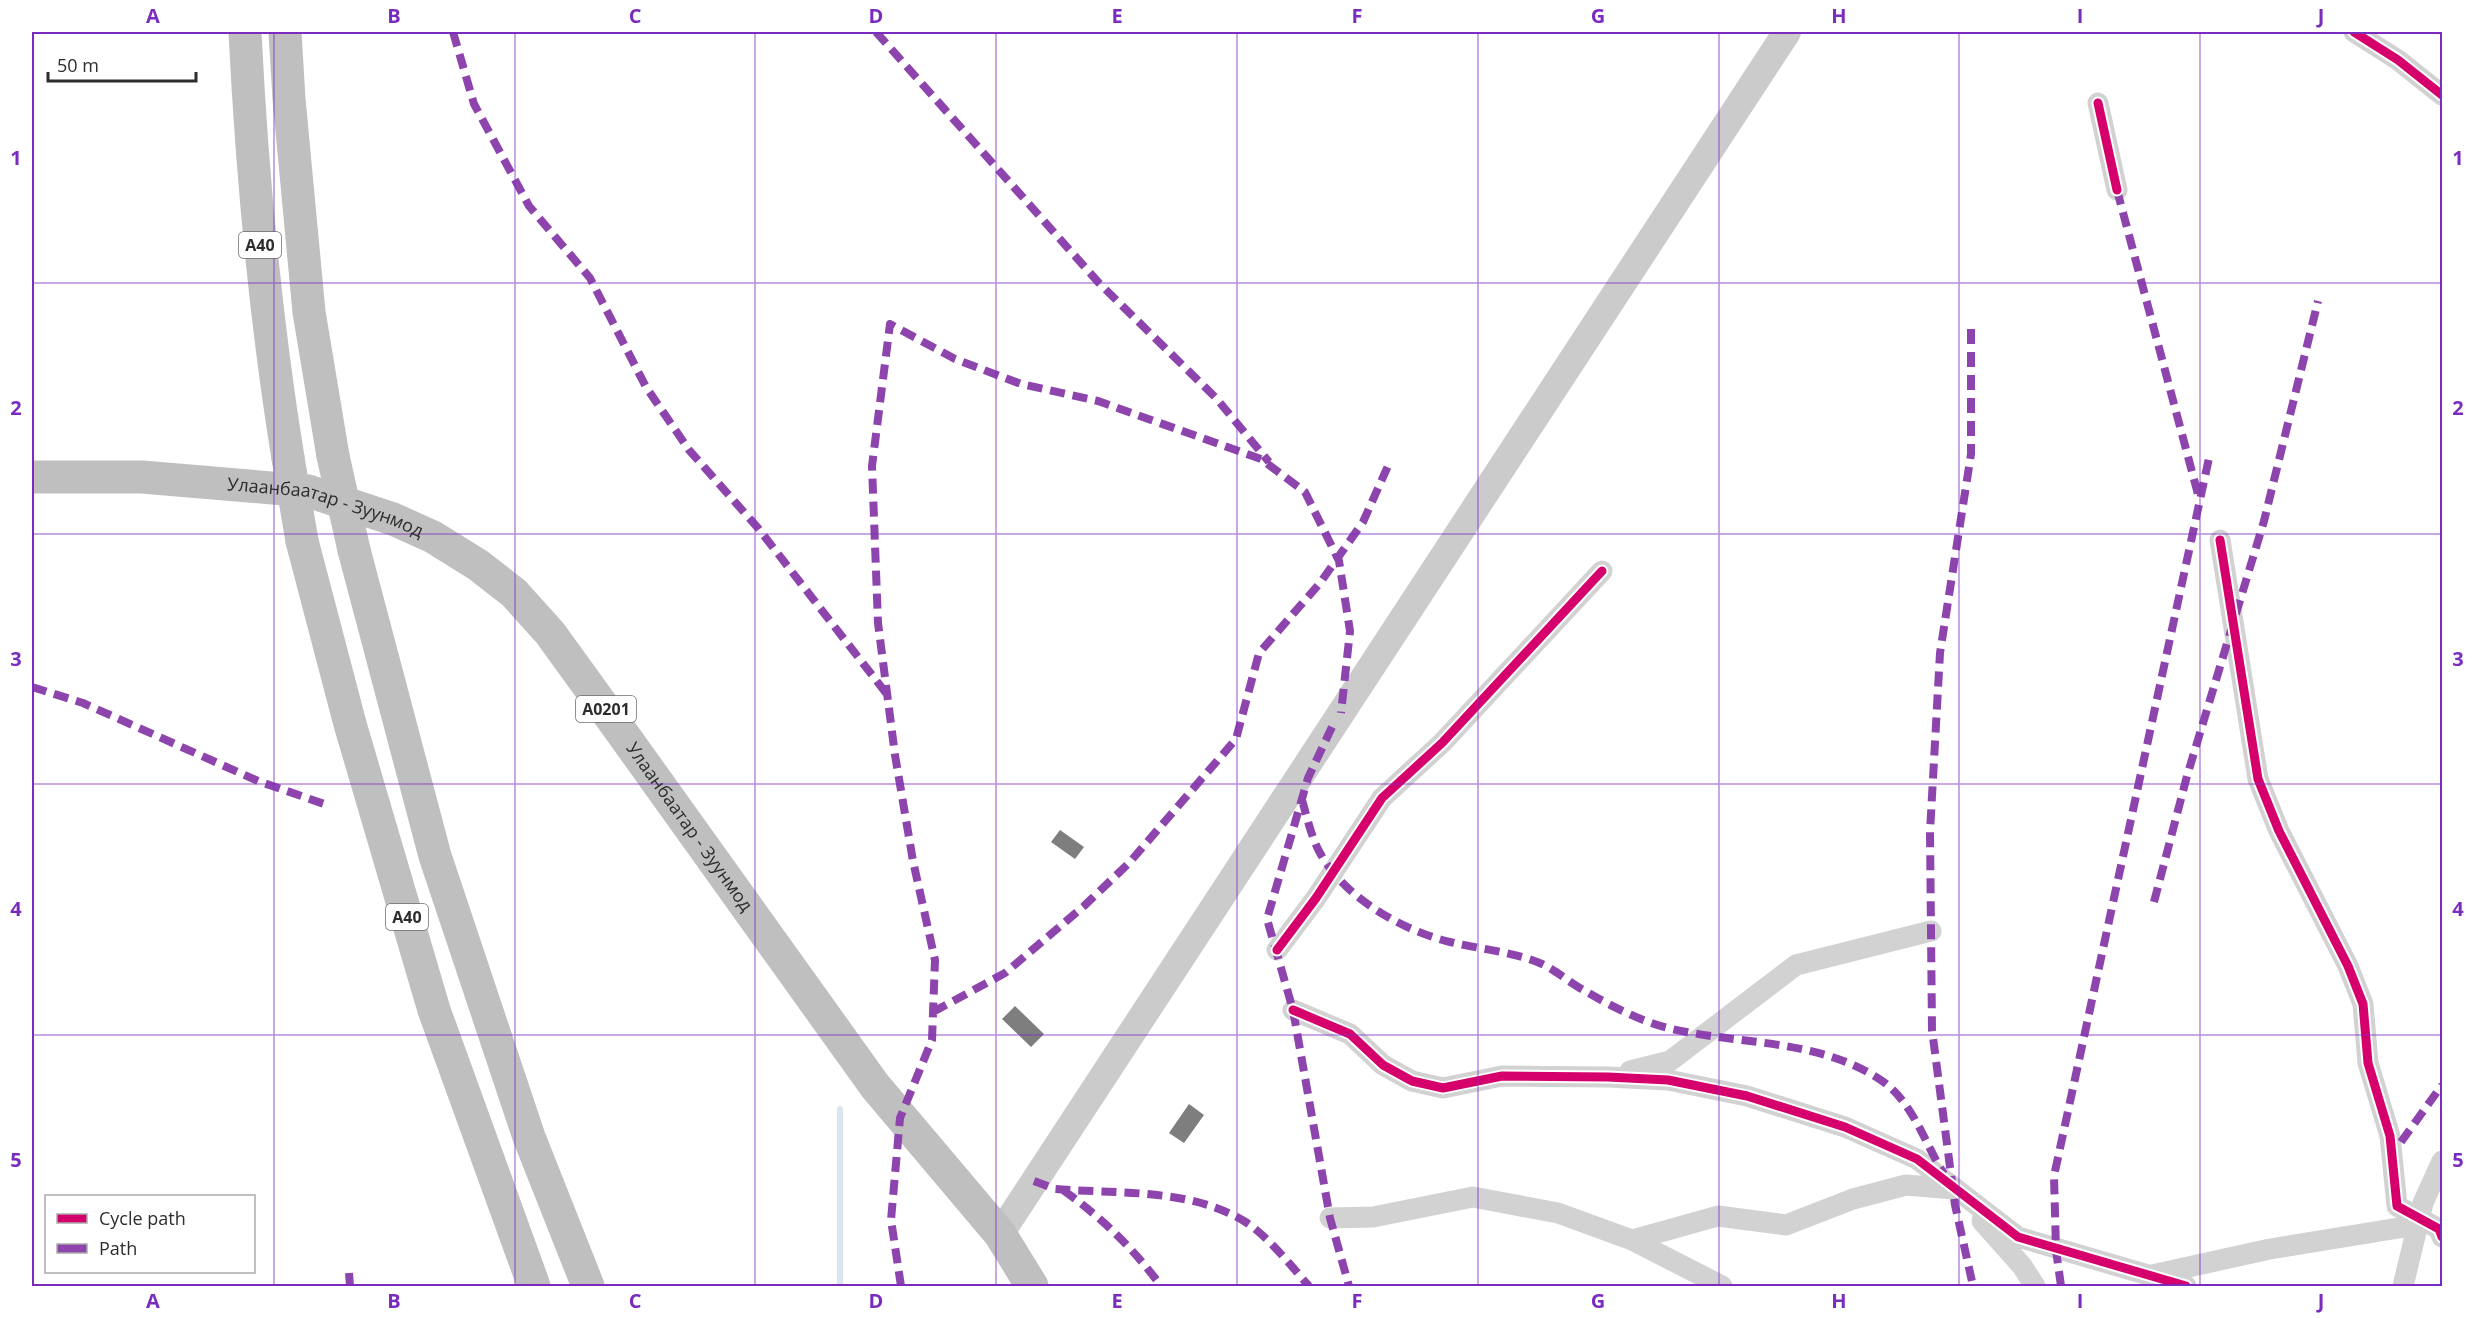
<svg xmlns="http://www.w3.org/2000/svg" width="2474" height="1318" font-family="'Open Sans',sans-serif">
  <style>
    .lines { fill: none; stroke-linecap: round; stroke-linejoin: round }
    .stream { stroke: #d9e6ef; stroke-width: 6 }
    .building { fill: #7e7e7e }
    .street { stroke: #d2d2d2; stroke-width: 21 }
    .secondary { stroke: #cbcbcb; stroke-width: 28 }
    .highway { stroke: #bfbfbf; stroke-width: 33 }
    .highway-bridge { stroke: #bfbfbf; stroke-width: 33 }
    .quiet { stroke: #8e44ad; stroke-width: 8; stroke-dasharray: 15 8; stroke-linecap: butt }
    .cycleway-casing { stroke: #fff; stroke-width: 13 }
    .cycleway { stroke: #d6006c; stroke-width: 9 }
    .grid { fill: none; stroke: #7b2cbf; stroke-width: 1.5; stroke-opacity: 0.55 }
    .labels { text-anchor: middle; stroke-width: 6; stroke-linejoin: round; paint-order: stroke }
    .shield { fill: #fff; stroke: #6c6c6c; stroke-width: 1.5 }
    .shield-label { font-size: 16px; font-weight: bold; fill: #2d2d2d }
    .street-label { font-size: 18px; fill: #2d2d2d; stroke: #fff }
    .neatline { fill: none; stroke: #7b2cbf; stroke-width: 2 }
    .grid-label { font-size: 20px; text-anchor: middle; font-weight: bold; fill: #7b2cbf }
  </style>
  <rect width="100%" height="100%" fill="#fff"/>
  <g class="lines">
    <!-- stream -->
    <path class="stream" d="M840 1109V1286"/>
  </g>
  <!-- building -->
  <path class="building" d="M1060 830 1084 847 1075 859 1051 842Z
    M1015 1006 1044 1034 1031 1047 1002 1019Z
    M1189 1104 1204 1115 1184 1143 1169 1133Z"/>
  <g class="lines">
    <!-- street -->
    <path class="street" d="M2354 32 2398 60 2442 95
      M2098 103 2117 190
      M2220 540 2258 779 2279 831 2348 966 2363 1004 2368 1063 2390 1136 2397 1206 2439 1229 2442 1237
      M1277 950 1316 898 1382 798 1442 743 1602 571
      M1293 1010 1350 1034 1383 1065 1412 1081 1443 1088 1502 1076 1608 1077 1668 1080 1747 1096 1845 1127 1917 1159 2018 1237 2186 1286
      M1630 1071 1670 1061 1796 965 1931 931
      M1330 1218 1373 1217 1473 1197 1558 1213 1632 1240 1722 1286
      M1982 1221 2022 1266 2035 1286
      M1632 1240 1718 1216 1786 1225 1853 1199 1906 1185 1953 1189 1956 1191
      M2152 1275 2270 1249 2417 1225
      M2403 1286 2423 1203 2442 1161"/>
    <!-- secondary -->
    <path class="secondary" d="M1000 1234 1787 32"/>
    <!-- highway -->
    <g class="highway">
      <path d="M245 32C252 175 265 316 288 458"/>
      <path d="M285 32 289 99 309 312 333 456"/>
      <path id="s1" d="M32 477H142L308 491 393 519 433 537 478 565 514 593 550 633 592 691 875 1086 1000 1234 1032 1286"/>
      <path d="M302 541 350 724 434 1010 534 1286"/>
      <path d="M354 550 435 856 529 1137 588 1286"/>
    </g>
    <!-- highway-bridge -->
    <path class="highway-bridge" d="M333 456 354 550
      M288 458 302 541"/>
    <!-- quiet -->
    <path class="quiet" d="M453 32 474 104 529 206 590 278 646 387 689 450 758 528 886 693
      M876 32 1099 283 1216 398 1269 462
      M2117 190 2199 498
      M1971 329V454L1940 653 1930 832 1932 1030 1955 1205 1973 1286
      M32 687 83 703 258 781 330 806
      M1332 727 1308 778 1267 919 1293 1010 1330 1218 1349 1286
      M1302 800C1307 817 1311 836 1319 851 1343 897 1401 930 1450 942 1479 949 1515 952 1542 964 1557 971 1570 983 1585 991 1611 1006 1642 1022 1672 1029 1742 1045 1824 1039 1885 1083 1914 1105 1925 1144 1944 1174
      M2154 902 2187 776 2264 521 2318 301
      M933 1012 1005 973 1084 906 1129 863 1236 739 1259 653 1320 583 1363 522 1388 466
      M2401 1142 2442 1085
      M1034 1181 1055 1189C1118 1194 1189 1188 1244 1221 1267 1235 1291 1266 1309 1286
      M1063 1190C1102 1218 1133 1248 1161 1286
      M349 1273 350 1286
      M901 1286 891 1220 900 1118 932 1040 935 960 913 861 895 755 878 623 872 466 890 324 955 359 1021 384 1098 401 1261 459 1305 492 1339 561 1350 631 1341 713
      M2061 1286 2056 1250 2054 1176 2209 458"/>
    <defs>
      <path id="cycleway" d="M2354 32 2398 60 2442 95
        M2098 103 2117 190
        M2220 540 2258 779 2279 831 2348 966 2363 1004 2368 1063 2390 1136 2397 1206 2439 1229 2442 1237
        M1277 950 1316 898 1382 798 1442 743 1602 571
        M1293 1010 1350 1034 1383 1065 1412 1081 1443 1088 1502 1076 1608 1077 1668 1080 1747 1096 1845 1127 1917 1159 2018 1237 2186 1286"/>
    </defs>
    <!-- cycleway casing -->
    <use href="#cycleway" class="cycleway-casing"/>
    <!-- cycleway -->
    <use href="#cycleway" class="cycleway"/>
  </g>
  <!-- grid -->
  <path class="grid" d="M274 32V1286M515 32V1286M755 32V1286M996 32V1286M1237 32V1286M1478 32V1286M1719 32V1286M1959 32V1286M2200 32V1286M32 283H2442M32 534H2442M32 784H2442M32 1035H2442"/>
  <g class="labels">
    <!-- shield labels -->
    <g class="shield">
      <rect x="239" y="232" width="42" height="26" rx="4.5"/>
      <rect x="576" y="696" width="60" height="26" rx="4.5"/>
      <rect x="386" y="904" width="42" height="26" rx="4.5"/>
    </g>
    <g class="shield-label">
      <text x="260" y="251">A40</text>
      <text x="606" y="715">A0201</text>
      <text x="407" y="923">A40</text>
    </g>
    <!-- street labels -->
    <g class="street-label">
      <text dy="6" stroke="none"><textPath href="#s1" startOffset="297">Улаанбаатар - Зуунмод</textPath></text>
      <text dy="6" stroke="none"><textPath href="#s1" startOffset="801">Улаанбаатар - Зуунмод</textPath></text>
    </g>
  </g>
  <!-- border -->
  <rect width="2474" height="1318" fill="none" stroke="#ffffff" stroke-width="66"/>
  <!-- legend -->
  <rect x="45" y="1195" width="210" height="78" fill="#ffffff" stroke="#ababab" stroke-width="1.5"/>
  <rect x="57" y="1214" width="30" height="9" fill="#d6006c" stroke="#ababab" stroke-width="1.5"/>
  <text x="99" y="1225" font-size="18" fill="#2d2d2d">Cycle path</text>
  <rect x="57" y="1244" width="30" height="9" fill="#8e44ad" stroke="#ababab" stroke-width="1.5"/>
  <text x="99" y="1255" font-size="18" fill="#2d2d2d">Path</text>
  <!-- scale -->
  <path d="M48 72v9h148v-9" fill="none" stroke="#2d2d2d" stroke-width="3"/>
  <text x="57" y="72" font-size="18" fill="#2d2d2d" stroke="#ffffff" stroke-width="4.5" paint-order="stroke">50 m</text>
  <rect x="33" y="33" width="2408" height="1252" class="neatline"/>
  <g class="grid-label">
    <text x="153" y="23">A</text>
    <text x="394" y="23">B</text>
    <text x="635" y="23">C</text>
    <text x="876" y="23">D</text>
    <text x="1117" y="23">E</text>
    <text x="1357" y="23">F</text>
    <text x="1598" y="23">G</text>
    <text x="1839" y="23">H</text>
    <text x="2080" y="23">I</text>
    <text x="2321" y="23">J</text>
    <text x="16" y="165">1</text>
    <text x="2458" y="165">1</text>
    <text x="16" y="415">2</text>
    <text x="2458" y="415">2</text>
    <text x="16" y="666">3</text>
    <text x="2458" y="666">3</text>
    <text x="16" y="916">4</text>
    <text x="2458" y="916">4</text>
    <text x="16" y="1167">5</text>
    <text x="2458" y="1167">5</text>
    <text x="153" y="1308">A</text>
    <text x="394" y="1308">B</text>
    <text x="635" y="1308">C</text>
    <text x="876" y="1308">D</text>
    <text x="1117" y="1308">E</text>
    <text x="1357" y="1308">F</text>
    <text x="1598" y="1308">G</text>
    <text x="1839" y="1308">H</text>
    <text x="2080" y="1308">I</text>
    <text x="2321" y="1308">J</text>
  </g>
</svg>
